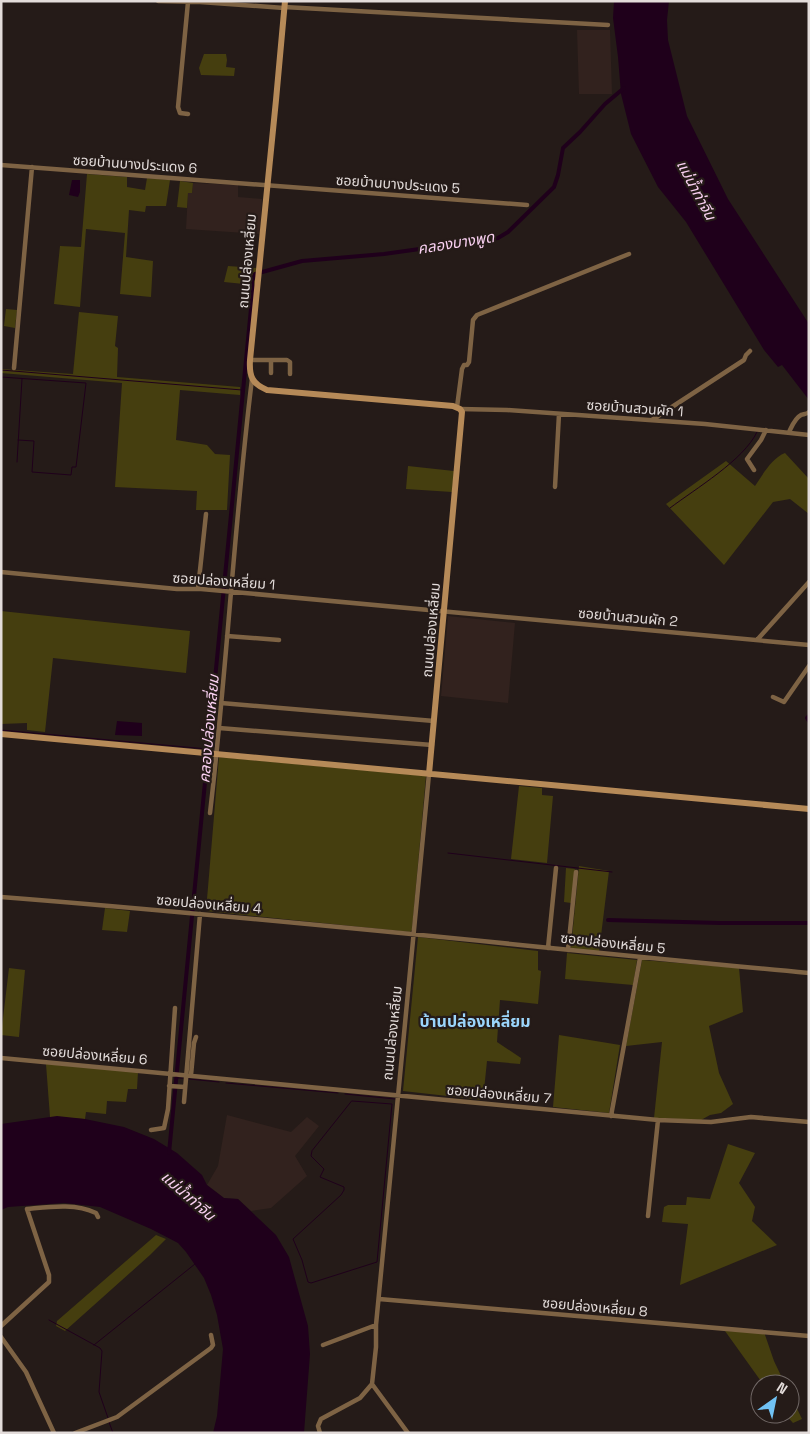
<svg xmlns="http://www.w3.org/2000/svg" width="810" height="1434" font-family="'Space Grotesk','Noto Sans Thai',sans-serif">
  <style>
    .built { fill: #32221e }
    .green { fill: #453e0f }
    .water { fill: #1f001b }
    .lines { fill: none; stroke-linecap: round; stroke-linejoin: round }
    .stream { stroke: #1f001b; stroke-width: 1 }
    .canal { stroke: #1f001b; stroke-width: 4 }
    .street { stroke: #7e6344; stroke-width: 4.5 }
    .secondary { stroke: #b68a58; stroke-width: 6 }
    .labels { text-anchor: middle; stroke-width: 4.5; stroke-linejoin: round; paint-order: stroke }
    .street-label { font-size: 14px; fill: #e3dcda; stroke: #251b18 }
    .water-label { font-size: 15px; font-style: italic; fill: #fad1f2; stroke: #251b18 }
    .quarter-label { font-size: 16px; font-weight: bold; fill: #9bd5fb; stroke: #251b18 }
  </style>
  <rect width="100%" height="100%" fill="#251b18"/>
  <!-- built -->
  <path class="built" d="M577 30H610L612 94H579Z
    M193 183 238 185V197L262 199 260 234 186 229 188 193H192Z
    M448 616 515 623 508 703 441 696Z
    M227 1115 291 1132 307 1117 319 1126 295 1156 307 1176 271 1208 251 1211 238 1199 224 1198 207 1185 218 1166Z"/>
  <!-- green -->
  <path class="green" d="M204 54H226L227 60 226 67 235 68 234 76 201 75 199 68Z
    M87 174 127 177V187L145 190 147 178 170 180 166 206H146L145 212 129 210 126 257 153 261 151 297 120 294 125 233 86 229 80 307 54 304 60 246 81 247Z
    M180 181 193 183 192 193H188L187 208 177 207Z
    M228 266 257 268 256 284 254 285 224 282Z
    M6 309 17 310 15 328 4 326Z
    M79 312 118 316 115 346 118 348 117 377 240 387V395L180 390 176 440 207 445 215 454 230 455 227 510H196L197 491 115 487 122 383 1 373V369L73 374Z
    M785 453 809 479V514L790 499 773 502 724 565 666 504 726 461 755 486C763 474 772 458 785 453Z
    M408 466 454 471 452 492 406 489Z
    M1 611 190 631 186 673 53 658 45 732 27 730V723L1 724Z
    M219 757 426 776 412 930 410 932 206 911Z
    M519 786 542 788V795L553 796 547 863 511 859Z
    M579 866 609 871 599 952 571 948Z
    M566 868 575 869 571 903 564 902Z
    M105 908 130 911 127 932 102 930Z
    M418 937 538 951V970L541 971 538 1004 500 1000 497 1042 521 1058 520 1064 487 1061 483 1100 403 1091Z
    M567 953 637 960 633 985 565 979Z
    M642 960 739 968 743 1012 709 1026 719 1073 733 1104 721 1113 710 1115 701 1120 654 1118 662 1042 626 1046Z
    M9 968 25 970 19 1037 1 1035Z
    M559 1035 620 1045 609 1113 553 1107Z
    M46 1064 138 1072 137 1089H128L126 1102 107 1101 106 1114 86 1112 85 1119 50 1117Z
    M728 1144 755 1153 739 1183 755 1207 752 1221 777 1245 680 1285 688 1224 662 1222 664 1207 668 1205H686L687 1197 710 1199Z
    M156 1235 166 1239 150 1255 65 1331 56 1326 57 1321Z
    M725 1331 764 1332 774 1361 785 1384H763Z
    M790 1394 802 1419 793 1423 785 1414H790Z"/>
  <!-- water -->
  <path class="water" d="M614 1H669L667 20 668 40 687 116 728 199 809 324V400L782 365 778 367 764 350 686 222 658 187 631 134 621 94 618 57 613 18Z
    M72 180H80V192L78 197 69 195Z
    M117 721 142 723V736L115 735Z
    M57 1116 85 1119 124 1127 154 1139 177 1153 202 1175 207 1185 224 1198 238 1199 276 1235 289 1257 308 1326 310 1354 304 1433H213L217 1416 223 1349 217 1315 211 1295 204 1278 186 1252 178 1243 151 1229 100 1207 64 1203 8 1207 1 1210V1124Z"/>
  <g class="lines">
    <!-- stream -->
    <path class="stream" d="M1 370 242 390
      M1 377 86 383 76 467H72L71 475 32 472 34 441 18 440
      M17 462 22 379
      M670 508C695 489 744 460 757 432
      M1 730 207 749
      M448 853 612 872
      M176 1078H183
      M189 1079 219 1082
      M226 1083 338 1093
      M345 1094 395 1099
      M352 1101 392 1104 377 1262 311 1283 308 1282 302 1260 293 1239 341 1195 344 1190V1187L320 1177 324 1169 311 1156 312 1151Z
      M49 1320 100 1348 102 1351 99 1392 108 1418
      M94 1345 195 1264
      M109 1422 113 1433"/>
    <!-- canal -->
    <path class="canal" d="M809 716 807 718 809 721
      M608 920 720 923H809
      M169 1153 253 288 252 281 255 274 302 261 384 254 498 238 508 232 554 187 558 175 563 148 580 132 605 104 624 88"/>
    <!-- street -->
    <path class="street" d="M158 1 200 2 284 8
      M284 7 608 25
      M188 114 180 113 178 107 188 2
      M1 165 527 205
      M250 360H287L290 362V374
      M14 368 32 167
      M271 373V360
      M457 407 462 369 464 365H467L469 362 473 320 477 315 629 254
      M460 409 507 410 705 424 809 435
      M652 420 744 360 746 355 750 351
      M789 432C792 426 795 418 801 415 804 414 807 414 809 412
      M754 470 747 459 761 440 766 430
      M555 487 559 414
      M1 572 177 589H201L809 645
      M198 589 206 514
      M227 636 279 640
      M757 640 809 582
      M773 697 784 702 809 666
      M221 703 434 721
      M219 728 432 745
      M210 813C227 669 234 524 252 379
      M1 897C271 918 540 948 809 973
      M548 948 556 868
      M568 950 576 872
      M1 1058 658 1120 711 1122 751 1117 809 1122
      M191 1075 194 1043 196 1037
      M169 1086 185 1087
      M184 1102 200 914
      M611 1116 640 958
      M151 1130 164 1128 168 1109 175 1008
      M648 1216 658 1120
      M379 1299 809 1336
      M1 1326 49 1282V1275L27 1209C49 1207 75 1203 96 1213L98 1217
      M1 1337 26 1372 54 1433
      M323 1345 376 1325
      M75 1433 117 1417 211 1348 213 1345 211 1335
      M320 1433 318 1426 321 1419 360 1398 372 1384
      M408 1433 372 1384 376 1347V1325L429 774"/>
    <!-- secondary -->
    <path class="secondary" d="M285 1 276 100 250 360C249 376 252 384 267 390L453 406 460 409 462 412 429 774
      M1 734 809 809"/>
  </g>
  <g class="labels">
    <!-- street labels -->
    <g class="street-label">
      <text transform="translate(135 164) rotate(4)" y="5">ซอยบ้านบางประแดง 6</text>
      <text transform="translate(398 184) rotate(4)" y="5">ซอยบ้านบางประแดง 5</text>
      <text transform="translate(247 261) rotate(-85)" y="5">ถนนปล่องเหลี่ยม</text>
      <text transform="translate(635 408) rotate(4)" y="5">ซอยบ้านสวนผัก 1</text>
      <text transform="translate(224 581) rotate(4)" y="5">ซอยปล่องเหลี่ยม 1</text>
      <text transform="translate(628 617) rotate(5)" y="5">ซอยบ้านสวนผัก 2</text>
      <text transform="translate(431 630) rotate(-85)" y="5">ถนนปล่องเหลี่ยม</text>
      <text transform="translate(209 904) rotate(5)" y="5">ซอยปล่องเหลี่ยม 4</text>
      <text transform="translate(613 943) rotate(6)" y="5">ซอยปล่องเหลี่ยม 5</text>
      <text transform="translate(392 1033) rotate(-84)" y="5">ถนนปล่องเหลี่ยม</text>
      <text transform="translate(95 1055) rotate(5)" y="5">ซอยปล่องเหลี่ยม 6</text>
      <text transform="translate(499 1094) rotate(5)" y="5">ซอยปล่องเหลี่ยม 7</text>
      <text transform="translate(595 1307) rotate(5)" y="5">ซอยปล่องเหลี่ยม 8</text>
    </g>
    <!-- water labels -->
    <g class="water-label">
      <text transform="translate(696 190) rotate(62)" y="5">แม่น้ำท่าจีน</text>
      <text transform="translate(456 243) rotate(-9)" y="5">คลองบางพูด</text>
      <text transform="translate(209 729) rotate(-85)" y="5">คลองปล่องเหลี่ยม</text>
      <text transform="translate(188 1196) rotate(41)" y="5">แม่น้ำท่าจีน</text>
    </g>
    <!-- quarter labels -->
    <g class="quarter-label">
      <text x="475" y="1027">บ้านปล่องเหลี่ยม</text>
    </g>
  </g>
  <!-- border -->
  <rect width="810" height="1434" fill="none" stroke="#e3dcda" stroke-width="5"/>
  <!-- north arrow -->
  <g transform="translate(775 1399) rotate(33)"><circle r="24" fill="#251b18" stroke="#716866"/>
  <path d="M0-4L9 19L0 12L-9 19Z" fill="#70c2f4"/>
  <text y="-8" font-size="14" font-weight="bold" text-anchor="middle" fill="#e3dcda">N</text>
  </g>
</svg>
